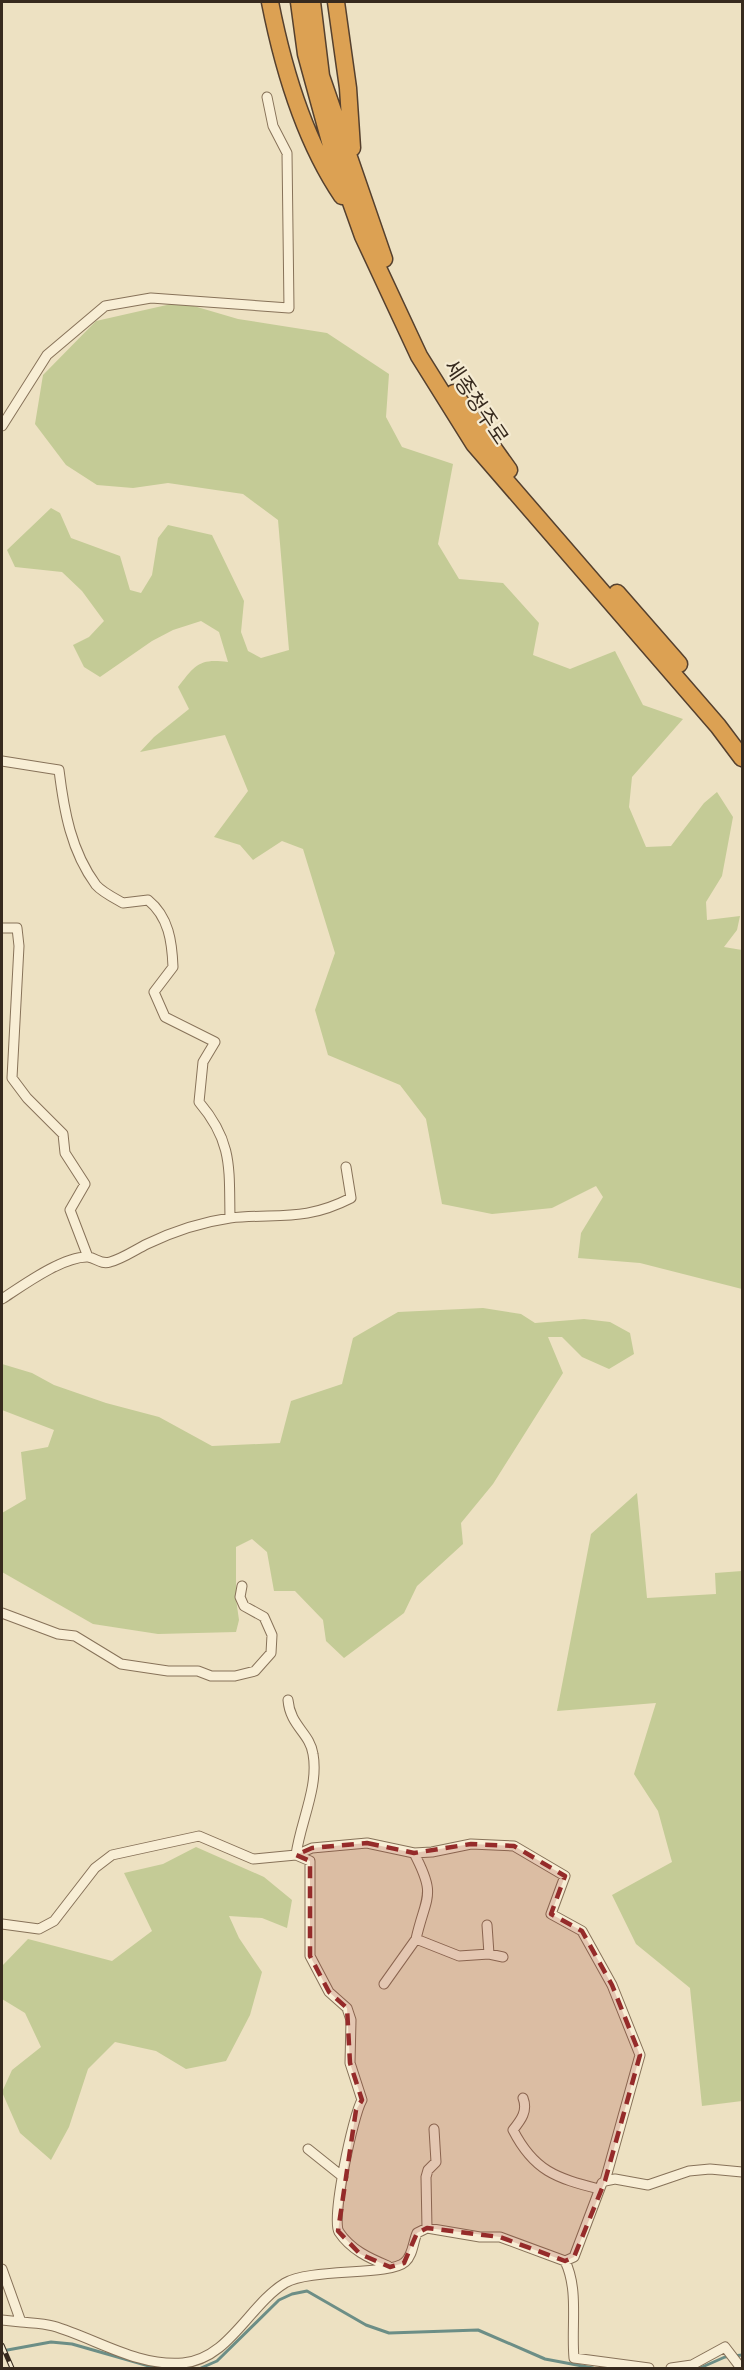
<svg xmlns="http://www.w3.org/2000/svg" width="744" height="2370" font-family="'Times New Roman','Noto Sans KR',serif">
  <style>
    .green { fill: #c4cb96 }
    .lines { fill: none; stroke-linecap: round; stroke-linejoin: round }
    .stream { stroke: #6c8e86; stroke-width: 3 }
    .street-casing { stroke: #877259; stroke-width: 11 }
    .highway-casing { stroke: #55402e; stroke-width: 19 }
    .street { stroke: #f8eed5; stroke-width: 9 }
    .highway { stroke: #dca153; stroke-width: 16 }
    .rail-casing { stroke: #372a1e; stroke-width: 5 }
    .rail { stroke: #f5ebd2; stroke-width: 3; stroke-dasharray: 9; stroke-linecap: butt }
    .marked { fill: #952b2a; fill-opacity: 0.2; stroke: #952b2a; stroke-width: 4.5; stroke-dasharray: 12 8; stroke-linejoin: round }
    .labels { text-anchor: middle; stroke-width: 4.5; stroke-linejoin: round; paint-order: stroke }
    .street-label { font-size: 21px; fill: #372a1e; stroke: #f5ebd2 }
  </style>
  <rect width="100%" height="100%" fill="#ede1c2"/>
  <!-- green -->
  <path class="green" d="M180 302 238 319 327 333 389 374 386 417 402 447 453 464 438 544 459 579 503 583 539 623 533 655 570 669 615 651 643 705 683 719 632 777 629 807 646 847 671 846 704 803 717 792 733 817 722 876 706 902 707 920 740 916 737 930 724 947 742 950V1289L640 1263 578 1258 581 1233 603 1197 596 1186 552 1208 492 1214 442 1204 426 1119 400 1085 328 1055 315 1010 335 953 303 849 282 841 253 860 240 845 214 837 248 791 225 735 140 752 154 737 189 709 178 687C195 665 199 658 228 662L219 632 201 621 173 630 152 641 100 677 84 667 73 645 89 637 104 621 82 591 62 572 15 567 7 550 51 508 60 513 71 538 120 556 130 590 141 593 152 575 158 538 168 525 212 535 244 601 241 632 248 651 261 658 289 650 278 520 243 494 168 483 133 488 97 485 66 465 35 424 43 375 96 321Z
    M483 1308 521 1314 535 1323 584 1319 610 1322 630 1333 634 1354 609 1369 582 1357 562 1337H548L563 1373 493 1484 461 1523 463 1544 417 1586 404 1613 344 1658 326 1641 323 1620 295 1591H274L267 1552 252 1539 236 1547V1599L239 1620 236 1632 158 1634 93 1624 2 1572V1513L26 1499 21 1452 48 1447 54 1430 2 1410V1364L32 1373 54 1385 106 1403 159 1417 212 1446 280 1443 291 1401 342 1384 353 1338 398 1312Z
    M637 1493 647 1598 716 1594 715 1573 742 1571V2101L702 2106 690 1988 636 1944 612 1895 672 1862 658 1811 634 1774 656 1703 557 1711 591 1534Z
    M196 1847 264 1877 292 1900 287 1928 262 1918 229 1916 239 1938 262 1972 250 2015 226 2061 186 2069 156 2051 115 2042 88 2069 69 2127 51 2160 20 2133 2 2092 12 2070 41 2047 25 2013 2 1999 3 1965 28 1939 112 1961 152 1931 124 1873 163 1864Z"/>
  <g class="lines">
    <!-- stream -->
    <path class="stream" d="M2 2351 51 2342 72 2344 156 2368
      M201 2368 217 2361 279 2300 292 2294 307 2291 366 2325 389 2333 478 2330 545 2359 593 2368
      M700 2368 725 2357 742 2355"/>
    <defs>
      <path id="street" d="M2 426 47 355 105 306 151 298 289 308 287 153 273 126 267 97
        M2 761 59 770C64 811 71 851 96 885 102 892 114 898 123 903L148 900C169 917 172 942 173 967L154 992 165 1017 215 1042 203 1062 199 1102C233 1142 229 1168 230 1218
        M2 928H17L19 946 12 1078 27 1098 63 1134 65 1153 85 1184 70 1210 88 1257
        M2 1299C22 1286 63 1256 88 1257 96 1258 101 1265 110 1262 122 1259 135 1250 147 1244 172 1232 202 1222 230 1218 278 1213 304 1222 351 1198L346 1167
        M2 1613 58 1634 75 1636 121 1664 168 1671H198L211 1676H235L255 1671 271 1653 272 1635 264 1617 244 1606 240 1597 242 1586
        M288 1700C290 1726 310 1733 313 1754 319 1787 300 1823 296 1855
        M414 1853C437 1897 426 1895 416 1939L459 1956 489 1954 503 1957
        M2 1924 39 1929 54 1921 95 1868 112 1855 199 1836 253 1859 296 1855 310 1861V1956L329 1992 347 2008 351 2020 350 2063 362 2100C353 2115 331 2219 339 2232 351 2250 369 2258 388 2266
        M487 1925 489 1954
        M384 1984 416 1939
        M523 2098C528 2111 521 2120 513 2130 534 2171 556 2178 599 2189
        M308 2149 343 2177
        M605 2181 615 2179 648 2185 689 2171 710 2169 742 2172
        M427 2228 426 2177 428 2170 436 2162 434 2129
        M565 2261C579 2290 571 2326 574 2358L649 2368
        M2 2269 21 2322C31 2323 43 2323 53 2326 95 2338 137 2367 183 2363 229 2359 249 2305 285 2283 310 2268 390 2276 405 2262 413 2255 413 2242 417 2233L427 2228 480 2237H500L565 2261 574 2257 602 2183 605 2181 640 2055 612 1985 582 1931 551 1914 565 1876 514 1846 471 1844 432 1852 414 1853 367 1843 312 1848 296 1855
        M2 2320 21 2322
        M671 2368 692 2365 725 2347 741 2368"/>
      <path id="highway" d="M270 2C283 68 304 140 342 196
        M299 2 306 54 332 149 363 236 419 356 474 444 718 726 742 758
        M312 2 321 76 384 259
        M336 2 348 88 352 148
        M454 393 509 470
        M617 593 679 664"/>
    </defs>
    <!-- street casing -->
    <use href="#street" class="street-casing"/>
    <!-- highway casing -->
    <use href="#highway" class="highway-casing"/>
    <!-- street -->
    <use href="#street" class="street"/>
    <!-- highway -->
    <use href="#highway" class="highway"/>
    <defs>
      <path id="rail" d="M2 2345 12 2368"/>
    </defs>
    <!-- rail casing -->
    <use href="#rail" class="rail-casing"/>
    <!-- rail -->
    <use href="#rail" class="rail"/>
  </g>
  <!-- marked area -->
  <path class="marked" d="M367 1843 414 1853 471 1844 514 1846 565 1876 551 1914 582 1931 612 1985 640 2055 605 2181 574 2257 565 2261 500 2237 427 2228 417 2233 404 2263 390 2267 360 2254 338 2231 356 2110 362 2100 350 2063 347 2008 329 1992 310 1956V1861L296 1855 312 1848Z"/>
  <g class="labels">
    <!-- street labels -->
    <g class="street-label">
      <text transform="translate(476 402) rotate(56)" y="7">세종청주로</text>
    </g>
  </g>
  <!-- border -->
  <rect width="744" height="2370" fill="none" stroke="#372a1e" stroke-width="6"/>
</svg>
